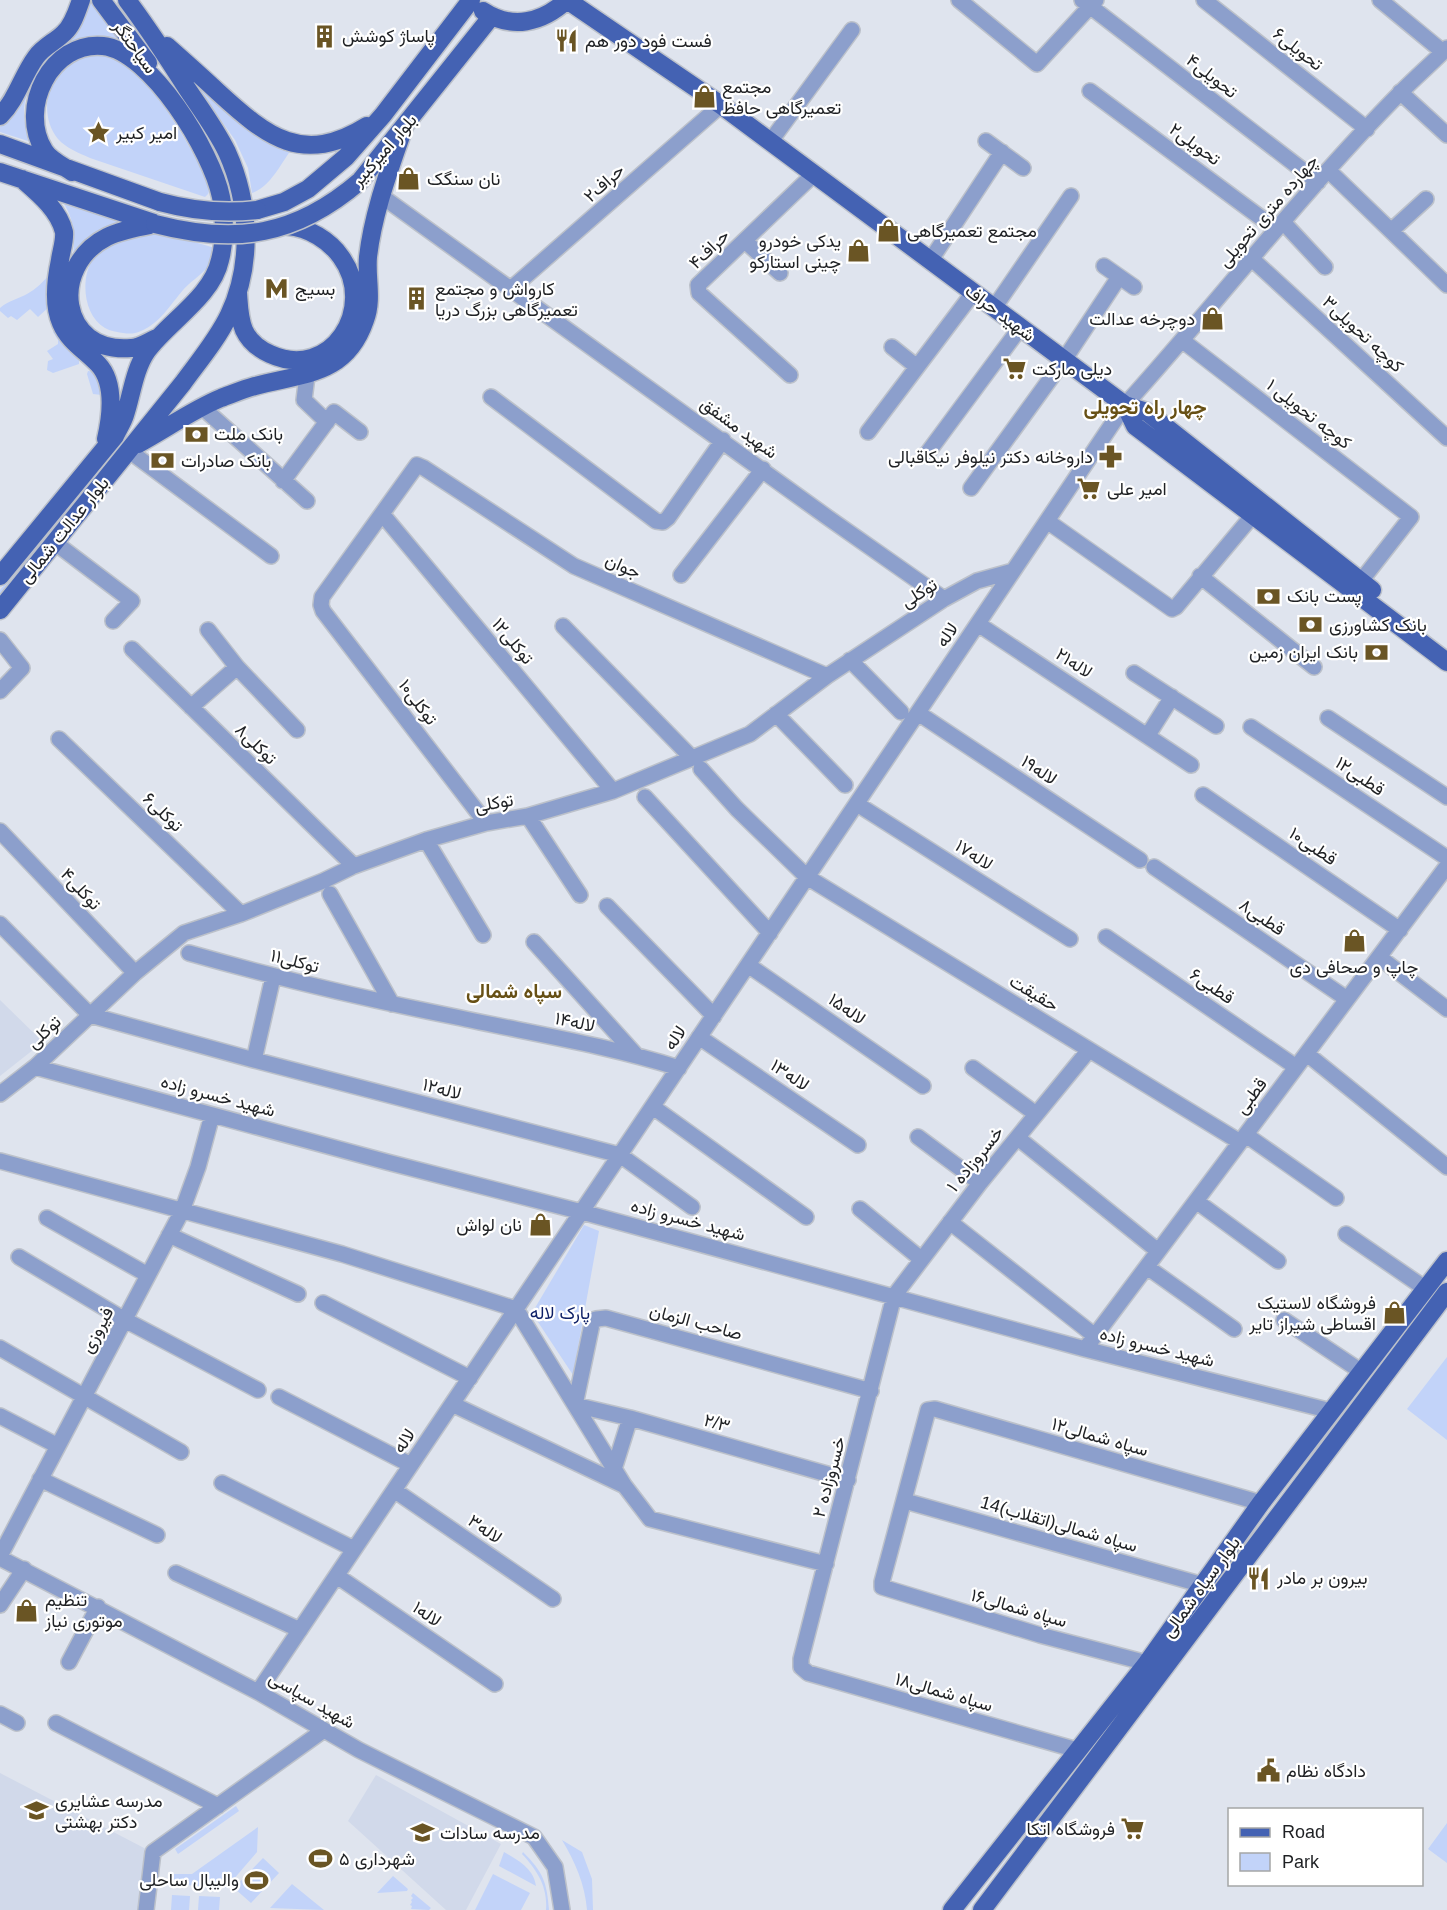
<svg xmlns="http://www.w3.org/2000/svg" width="1447" height="1910" font-family="Helvetica,Vazirmatn,sans-serif">
  <style>
    .built { fill: #d1d9ea }
    .green { fill: #c2d3f9 }
    .lines { fill: none; stroke-linecap: round; stroke-linejoin: round }
    .minor-casing { stroke: #bcc1ca; stroke-width: 18 }
    .major-casing { stroke: #bcc1ca; stroke-width: 21 }
    .minor { stroke: #8c9fcc; stroke-width: 15 }
    .major { stroke: #4462b3; stroke-width: 18 }
    .major-bridge-casing { stroke: #bcc1ca; stroke-width: 21; stroke-linecap: butt }
    .major-bridge { stroke: #4462b3; stroke-width: 18 }
    .labels { text-anchor: middle; stroke-width: 4.5; stroke-linejoin: round; paint-order: stroke }
    .poi-label { font-size: 18px; fill: #1f2124; stroke: #fff; text-anchor: start }
    .street-label { font-size: 18px; fill: #1f2124; stroke: #fff }
    .park-label { font-size: 18px; fill: #0d1f66; stroke: #fff }
    .neighbourhood-label { font-size: 20px; font-weight: bold; fill: #675015; stroke: #fff }
  </style>
  <rect width="100%" height="100%" fill="#dfe4ee"/>
  <!-- built -->
  <path class="built" d="M0 1000 43 1042 0 1076Z
    M0 1773 146 1849 139 1910H0Z
    M376 1775 501 1844 466 1910H446L348 1821Z"/>
  <!-- green -->
  <path class="green" d="M87 0H92L128 45C107 36 87 36 66 46Z
    M53 53 56 57C28 82 15 105 31 142L0 132V127L6 121 42 64Z
    M105 55C114 58 127 61 135 68 149 80 209 172 209 189 209 194 208 194 205 197L90 158C79 153 66 148 58 139 37 113 48 72 77 57 84 53 97 55 105 55Z
    M185 70 291 150C280 165 270 187 252 193L248 168 235 140Z
    M60 197 125 220C96 229 88 236 73 263 74 233 77 224 60 197Z
    M140 232 163 233 215 248C210 273 199 273 183 290 171 304 159 324 141 331 134 334 130 334 123 333 117 332 110 331 105 328 81 314 79 270 99 251 110 241 126 237 140 232Z
    M50 274V306L38 317 30 309 17 320 11 316 8 318 0 311V308C8 301 18 299 27 294 36 289 43 282 50 274Z
    M57 328 79 358V364L53 373 47 370 48 361 53 359 47 351 58 344V340L53 332Z
    M88 371 96 372 102 395 93 394 87 374Z
    M126 435 128 437 117 456 0 600V590Z
    M584 1225 599 1231 573 1375 532 1313Z
    M1447 1357V1440L1407 1409Z
    M236 1806 239 1811 178 1854 175 1849Z
    M1447 1823V1863L1428 1849Z
    M258 1827 257 1852 226 1888 173 1884 174 1874H192Z
    M562 1840 582 1852 592 1879 593 1910H587C585 1884 575 1862 562 1840Z
    M504 1852C518 1860 534 1869 536 1886L499 1866Z
    M523 1852C543 1872 547 1882 549 1910H546C548 1887 537 1870 522 1854Z
    M263 1858 279 1873 251 1903 234 1888Z
    M493 1874 530 1893 521 1910H475Z
    M393 1876 408 1889 407 1891C396 1892 389 1892 377 1893Z
    M292 1884 324 1910 270 1908Z
    M413 1893 431 1908 429 1910 411 1909 412 1906 410 1905 412 1902 411 1900 413 1898 411 1896Z
    M172 1895 190 1896 189 1910H171Z
    M199 1896 220 1897 219 1910H198Z"/>
  <g class="lines">
    <defs>
      <path id="minor" d="M959 0 1037 64 1096 0
        M1082 0 1318 182
        M1204 0 1367 129
        M1380 0 1443 52
        M1090 91 1276 229
        M1400 92 1447 135
        M986 141 1023 168
        M770 142 852 30
        M1328 170 1447 285
        M380 195 827 517 944 599
        M1283 222 1325 267
        M1391 231 1426 199
        M745 241 780 273
        M1252 259 1447 438
        M930 261 1002 152
        M1104 266 1134 287
        M512 288 721 105
        M994 308 1071 196
        M1183 341 1411 517 1361 581
        M892 347 917 367
        M790 375 699 293 698 285 814 174
        M307 376 304 400 327 422
        M491 397 656 521 663 522 668 518 723 440
        M203 408 307 501
        M868 432 973 293
        M128 450 271 556
        M926 455 1020 328
        M283 481 334 412 360 432
        M971 488 1064 360 1119 277
        M383 515 613 791
        M1047 521 1172 609 1176 607 1253 515
        M54 542 132 601 113 621
        M681 575 763 469
        M1200 576 1314 667
        M978 624 1191 765
        M563 626 692 758
        M208 630 237 667 297 730
        M0 640 22 668 0 691
        M132 649 354 866
        M850 660 901 712
        M1134 673 1216 726
        M191 707 237 667
        M918 713 1140 860
        M776 714 845 785
        M1328 718 1447 797
        M1251 727 1447 858
        M1148 735 1172 697
        M59 739 241 914
        M701 769 737 809 807 877 1240 1142
        M1203 795 1400 930
        M645 797 770 933
        M857 804 1070 939
        M528 816 580 895
        M486 823 323 611 321 605 322 597 417 465 424 468 574 566 827 676
        M0 831 135 973
        M426 840 483 935
        M1154 867 1347 999
        M330 894 392 1004
        M607 906 714 1016
        M0 924 90 1015 254 1060 620 1155 692 1207
        M1106 937 1296 1067
        M534 942 636 1055
        M189 953C277 978 366 999 456 1017 530 1033 606 1045 679 1068
        M1379 957 1447 1009
        M748 965 923 1086
        M699 1037 858 1145
        M1307 1054 1447 1167
        M254 1060 273 977
        M35 1067 387 1162 582 1212 1085 1349 1331 1411
        M973 1068 1036 1114
        M0 1094 35 1067 135 973 184 933 241 914 323 881 354 866 426 840 486 823 528 816 613 791 750 734 827 676 944 599 977 581 1013 571
        M653 1107 806 1217
        M1246 1135 1336 1198
        M918 1137 980 1183
        M1018 1138 1158 1251
        M0 1161 342 1254 516 1309 624 1485 650 1519 826 1564
        M1196 1201 1278 1261
        M860 1209 921 1259
        M47 1218 148 1275
        M950 1222 1095 1336
        M1346 1234 1426 1289
        M169 1235 298 1294
        M19 1257 125 1320 258 1390
        M1147 1267 1234 1329
        M323 1303 470 1378
        M1284 1320 1362 1372
        M0 1348 181 1452
        M1085 1349 1447 866
        M279 1397 411 1465
        M452 1404 623 1485
        M575 1405 592 1324 596 1319 606 1318 871 1391
        M575 1405 630 1418 848 1480
        M0 1416 58 1446
        M614 1469 630 1418
        M40 1479 157 1535
        M222 1483 354 1549
        M394 1490 553 1599
        M905 1501 1203 1585
        M0 1556 182 1211 198 1167 212 1115
        M0 1558 258 1692 359 1750 534 1837 555 1867 562 1910
        M176 1573 300 1630
        M337 1576 495 1684
        M0 1605 24 1569
        M69 1662 98 1607
        M1147 1663 1040 1635 882 1587V1582L928 1410 935 1409 1261 1503
        M258 1692 1125 405C1218 302 1303 191 1401 92 1416 77 1432 63 1447 48
        M0 1714 17 1723
        M56 1723 218 1806
        M1077 1750 808 1673 801 1667V1659L894 1296 980 1183 1089 1050
        M146 1910 153 1852 324 1730"/>
      <path id="major" d="M101 0 148 63
        M567 0 721 105 1125 405 1135 426 1447 662
        M483 11C512 30 542 23 567 0
        M167 46C184 61 201 76 218 92 267 137 303 166 367 126
        M0 116C17 99 22 76 36 57 44 46 55 42 64 33 73 25 77 11 81 0
        M0 144 160 202
        M0 172 154 223
        M22 179C38 193 59 210 64 232 65 241 61 252 60 260 56 279 53 305 61 323 69 342 85 350 98 364 116 383 111 417 106 439
        M360 181 491 17
        M257 210 284 202 308 189 346 157 383 115 471 0
        M155 224C139 227 121 230 107 237 49 266 59 354 131 348 140 348 149 341 157 338
        M238 293C239 306 239 318 244 330 249 341 259 349 270 354 331 382 378 308 341 257 329 240 309 228 288 226
        M1125 405 1147 412 1372 590
        M138 444C164 430 194 409 221 398 232 394 244 389 255 386 303 373 346 376 365 320 373 299 366 278 368 257 373 213 389 171 403 130
        M0 576 115 436C118 429 123 422 125 415 132 394 134 370 147 351 168 322 212 297 220 260 225 241 225 216 221 197 212 152 151 51 103 46 51 41 18 108 44 150 49 159 63 166 72 172
        M0 610 183 383C199 361 217 340 229 315 253 264 250 203 227 152 216 129 200 108 186 87 167 57 148 28 127 0
        M952 1910 1147 1663 1261 1503 1447 1261
        M982 1910 1447 1292"/>
    </defs>
    <!-- minor casing -->
    <use href="#minor" class="minor-casing"/>
    <!-- major casing -->
    <use href="#major" class="major-casing"/>
    <!-- minor -->
    <use href="#minor" class="minor"/>
    <!-- major -->
    <use href="#major" class="major"/>
    <defs>
      <path id="major-bridge" d="M160 202C193 211 223 214 257 210
        M155 224C236 245 296 236 360 181"/>
    </defs>
    <!-- major-bridge casing -->
    <use href="#major-bridge" class="major-bridge-casing"/>
    <!-- major-bridge -->
    <use href="#major-bridge" class="major-bridge"/>
  </g>
  <!-- icons -->
  <defs>
    <symbol id="building-bare" viewBox="-9 -9 18 18"><path d="M-4-6H4V6H1V3H-1V6H-4ZM-2.5-4.3h1.7v1.8h-1.7ZM.8-4.3h1.7v1.8H.8ZM-2.5-1h1.7V.8h-1.7ZM.8-1h1.7V.8H.8Z" fill="#6a5524" stroke="#fff" stroke-width="2.5" paint-order="stroke"/></symbol>
    <symbol id="restaurant-bare" viewBox="-9 -9 18 18"><path d="M-5-6h1v4h1v-4h1v4h1v-4h1v5L-1.5 .5V6h-2V.5L-5-1ZM5-6V6H3V1.5H1.5Q1.5-4 5-6Z" fill="#6a5524" stroke="#fff" stroke-width="2.5" paint-order="stroke"/></symbol>
    <symbol id="shop-bare" viewBox="-9 -9 18 18"><path d="M-5-2.5h2.3a2.7 3.5 0 0 1 5.4 0H5L5.5 6h-11ZM-1.5-2.5h3a1.5 2.3 0 0 0-3 0Z" fill="#6a5524" stroke="#fff" stroke-width="2.5" paint-order="stroke"/></symbol>
    <symbol id="sight-bare" viewBox="-9 -9 18 18"><path d="M0-6L1.8-2.2L6-1.7L2.9 1.2L3.7 5.4L0 3.3L-3.7 5.4L-2.9 1.2L-6-1.7L-1.8-2.2Z" fill="#6a5524" stroke="#fff" stroke-width="2.5" paint-order="stroke"/></symbol>
    <symbol id="metro-bare" viewBox="-9 -9 18 18"><path d="M-5.5 5V-5H-3L0 0L3-5H5.5V5H3V-.5L0 4L-3-.5V5Z" fill="#6a5524" stroke="#fff" stroke-width="2.5" paint-order="stroke"/></symbol>
    <symbol id="supermarket-bare" viewBox="-9 -9 18 18"><path d="M-6-5.5h2.5l.6 2H6L4.5 2H-2.5L-4.4-4H-6ZM-1.5 3.2a1.3 1.3 0 1 0 .1 0ZM3 3.2a1.3 1.3 0 1 0 .1 0Z" fill="#6a5524" stroke="#fff" stroke-width="2.5" paint-order="stroke"/></symbol>
    <symbol id="bank-bare" viewBox="-9 -9 18 18"><path d="M-6-4H6V4H-6ZM0-2.3a2.3 2.3 0 1 0 0 4.6a2.3 2.3 0 1 0 0-4.6Z" fill="#6a5524" stroke="#fff" stroke-width="2.5" paint-order="stroke"/></symbol>
    <symbol id="pharmacy-bare" viewBox="-9 -9 18 18"><path d="M-2-6h4v4h4v4h-4v4h-4v-4h-4v-4h4Z" fill="#6a5524" stroke="#fff" stroke-width="2.5" paint-order="stroke"/></symbol>
    <symbol id="civic-bare" viewBox="-9 -9 18 18"><path d="M-.6-6.5H3V-4.5H.6V-3L4-1V1h2V6H-6V1h2V-1L-.6-3ZM-1.2 2.5V6h2.4V2.5Z" fill="#6a5524" stroke="#fff" stroke-width="2.5" paint-order="stroke"/></symbol>
    <symbol id="school-bare" viewBox="-9 -9 18 18"><path d="M0-5L7-2L0 1L-7-2ZM-4 1L0 2.5L4 1V4Q0 6-4 4Z" fill="#6a5524" stroke="#fff" stroke-width="2.5" paint-order="stroke"/></symbol>
    <symbol id="stadium-bare" viewBox="-9 -9 18 18"><path d="M0-5a6.5 5 0 1 0 0 10a6.5 5 0 1 0 0-10ZM-3.5-1.8h7v3.6h-7Z" fill="#6a5524" stroke="#fff" stroke-width="2.5" paint-order="stroke"/></symbol>
  </defs>
  <g fill-rule="evenodd">
    <use href="#building-bare" x="308" y="20" width="33" height="33"/>
    <use href="#restaurant-bare" x="550" y="24" width="33" height="33"/>
    <use href="#shop-bare" x="688" y="80" width="33" height="33"/>
    <use href="#sight-bare" x="82" y="116" width="33" height="33"/>
    <use href="#shop-bare" x="392" y="162" width="33" height="33"/>
    <use href="#shop-bare" x="872" y="214" width="33" height="33"/>
    <use href="#shop-bare" x="842" y="234" width="33" height="33"/>
    <use href="#metro-bare" x="260" y="272" width="33" height="33"/>
    <use href="#building-bare" x="400" y="282" width="33" height="33"/>
    <use href="#shop-bare" x="1196" y="302" width="33" height="33"/>
    <use href="#supermarket-bare" x="998" y="352" width="33" height="33"/>
    <use href="#bank-bare" x="180" y="418" width="33" height="33"/>
    <use href="#pharmacy-bare" x="1094" y="440" width="33" height="33"/>
    <use href="#bank-bare" x="146" y="444" width="33" height="33"/>
    <use href="#supermarket-bare" x="1072" y="472" width="33" height="33"/>
    <use href="#bank-bare" x="1252" y="580" width="33" height="33"/>
    <use href="#bank-bare" x="1294" y="608" width="33" height="33"/>
    <use href="#bank-bare" x="1360" y="636" width="33" height="33"/>
    <use href="#shop-bare" x="1338" y="924" width="33" height="33"/>
    <use href="#shop-bare" x="524" y="1208" width="33" height="33"/>
    <use href="#shop-bare" x="1378" y="1296" width="33" height="33"/>
    <use href="#restaurant-bare" x="1242" y="1562" width="33" height="33"/>
    <use href="#shop-bare" x="10" y="1594" width="33" height="33"/>
    <use href="#civic-bare" x="1252" y="1754" width="33" height="33"/>
    <use href="#school-bare" x="20" y="1794" width="33" height="33"/>
    <use href="#supermarket-bare" x="1116" y="1812" width="33" height="33"/>
    <use href="#school-bare" x="406" y="1816" width="33" height="33"/>
    <use href="#stadium-bare" x="304" y="1842" width="33" height="33"/>
    <use href="#stadium-bare" x="240" y="1864" width="33" height="33"/>
  </g>
  <g class="labels">
    <!-- poi labels -->
    <g class="poi-label">
      <text x="342" y="42">پاساژ کوشش</text>
      <text x="585" y="47">فست فود دور هم</text>
      <text x="722" y="93">مجتمع<tspan x="722" dy="21">تعمیرگاهی حافظ</tspan></text>
      <text x="116" y="139">امیر کبیر</text>
      <text x="427" y="185">نان سنگک</text>
      <text x="907" y="237">مجتمع تعمیرگاهی</text>
      <text x="841" y="247" text-anchor="end">یدکی خودرو<tspan x="841" dy="21">چینی استارکو</tspan></text>
      <text x="295" y="295">بسیج</text>
      <text x="435" y="295">کارواش و مجتمع<tspan x="435" dy="21">تعمیرگاهی بزرگ دریا</tspan></text>
      <text x="1195" y="325" text-anchor="end">دوچرخه عدالت</text>
      <text x="1032" y="375">دیلی مارکت</text>
      <text x="214" y="440">بانک ملت</text>
      <text x="1093" y="463" text-anchor="end">داروخانه دکتر نیلوفر نیکاقبالی</text>
      <text x="181" y="467">بانک صادرات</text>
      <text x="1107" y="495">امیر علی</text>
      <text x="1287" y="602">پست بانک</text>
      <text x="1329" y="631">بانک کشاورزی</text>
      <text x="1358" y="658" text-anchor="end">بانک ایران زمین</text>
      <text x="1354" y="973" text-anchor="middle">چاپ و صحافی دی</text>
      <text x="522" y="1231" text-anchor="end">نان لواش</text>
      <text x="1376" y="1309" text-anchor="end">فروشگاه لاستیک<tspan x="1376" dy="21">اقساطی شیراز تایر</tspan></text>
      <text x="1277" y="1584">بیرون بر مادر</text>
      <text x="45" y="1606">تنظیم<tspan x="45" dy="21">موتوری نیاز</tspan></text>
      <text x="1286" y="1777">دادگاه نظام</text>
      <text x="55" y="1807">مدرسه عشایری<tspan x="55" dy="21">دکتر بهشتی</tspan></text>
      <text x="1115" y="1835" text-anchor="end">فروشگاه اتکا</text>
      <text x="440" y="1839">مدرسه سادات</text>
      <text x="339" y="1865">شهرداری ۵</text>
      <text x="239" y="1886" text-anchor="end">والیبال ساحلی</text>
    </g>
    <!-- street labels -->
    <g class="street-label">
      <text transform="translate(135 47) rotate(54)" y="6">سیاحتگر</text>
      <text transform="translate(1298 49) rotate(38)" y="6">تحویلی۶</text>
      <text transform="translate(1212 76) rotate(38)" y="6">تحویلی۴</text>
      <text transform="translate(1195 144) rotate(36)" y="6">تحویلی۲</text>
      <text transform="translate(384 150) rotate(-49)" y="6">بلوار امیرکبیر</text>
      <text transform="translate(604 183) rotate(-42)" y="6">حراف۲</text>
      <text transform="translate(1268 211) rotate(-49)" y="6">چهارده متری تحویلی</text>
      <text transform="translate(709 249) rotate(-44)" y="6">حراف۴</text>
      <text transform="translate(1000 313) rotate(37)" y="6">شهید حراف</text>
      <text transform="translate(1363 334) rotate(43)" y="6">کوچه تحویلی۳</text>
      <text transform="translate(1309 414) rotate(38)" y="6">کوچه تحویلی ۱</text>
      <text transform="translate(739 428) rotate(36)" y="6">شهید مشفق</text>
      <text transform="translate(64 530) rotate(-51)" y="6">بلوار عدالت شمالی</text>
      <text transform="translate(623 566) rotate(24)" y="6">جوان</text>
      <text transform="translate(919 593) rotate(-32)" y="6">توکلی</text>
      <text transform="translate(947 635) rotate(-56)" y="6">لاله</text>
      <text transform="translate(513 641) rotate(50)" y="6">توکلی۱۲</text>
      <text transform="translate(1074 663) rotate(33)" y="6">لاله۲۱</text>
      <text transform="translate(418 702) rotate(53)" y="6">۱۰توکلی</text>
      <text transform="translate(256 744) rotate(44)" y="6">توکلی۸</text>
      <text transform="translate(1039 770) rotate(34)" y="6">لاله۱۹</text>
      <text transform="translate(1360 776) rotate(34)" y="6">قطبی۱۲</text>
      <text transform="translate(494 803) rotate(-11)" y="6">توکلی</text>
      <text transform="translate(163 812) rotate(44)" y="6">توکلی۶</text>
      <text transform="translate(1313 846) rotate(34)" y="6">قطبی۱۰</text>
      <text transform="translate(974 855) rotate(33)" y="6">لاله۱۷</text>
      <text transform="translate(81 889) rotate(47)" y="6">توکلی۴</text>
      <text transform="translate(1262 917) rotate(34)" y="6">قطبی۸</text>
      <text transform="translate(295 961) rotate(14)" y="6">توکلی۱۱</text>
      <text transform="translate(1212 986) rotate(34)" y="6">قطبی۶</text>
      <text transform="translate(1034 993) rotate(31)" y="6">حقیقت</text>
      <text transform="translate(847 1009) rotate(35)" y="6">لاله۱۵</text>
      <text transform="translate(575 1022) rotate(12)" y="6">لاله۱۴</text>
      <text transform="translate(44 1032) rotate(-43)" y="6">توکلی</text>
      <text transform="translate(675 1038) rotate(-56)" y="6">لاله</text>
      <text transform="translate(790 1075) rotate(34)" y="6">لاله۱۳</text>
      <text transform="translate(442 1089) rotate(15)" y="6">لاله۱۲</text>
      <text transform="translate(218 1096) rotate(15)" y="6">شهید خسرو زاده</text>
      <text transform="translate(1251 1096) rotate(-53)" y="6">قطبی</text>
      <text transform="translate(975 1159) rotate(-51)" y="6">خسروزاده ۱</text>
      <text transform="translate(688 1220) rotate(15)" y="6">شهید خسرو زاده</text>
      <text transform="translate(696 1322) rotate(15)" y="6">صاحب الزمان</text>
      <text transform="translate(97 1330) rotate(-62)" y="6">فیروزی</text>
      <text transform="translate(1157 1347) rotate(14)" y="6">شهید خسرو زاده</text>
      <text transform="translate(717 1423) rotate(16)" y="6">۲/۳</text>
      <text transform="translate(1100 1437) rotate(16)" y="6">سپاه شمالی۱۲</text>
      <text transform="translate(404 1441) rotate(-56)" y="6">لاله</text>
      <text transform="translate(829 1477) rotate(-75)" y="6">خسروزاده ۲</text>
      <text transform="translate(1059 1524) rotate(16)" y="6">14سپاه شمالی(اتقلاب)</text>
      <text transform="translate(485 1529) rotate(35)" y="6">۳لاله</text>
      <text transform="translate(1201 1587) rotate(-54)" y="6">بلوار سپاه شمالی</text>
      <text transform="translate(1019 1608) rotate(16)" y="6">سپاه شمالی۱۶</text>
      <text transform="translate(427 1614) rotate(35)" y="6">۱لاله</text>
      <text transform="translate(944 1692) rotate(16)" y="6">سپاه شمالی۱۸</text>
      <text transform="translate(312 1700) rotate(30)" y="6">شهید سپاسی</text>
    </g>
    <!-- park labels -->
    <g class="park-label">
      <text x="560" y="1319">پارک لاله</text>
    </g>
    <!-- neighbourhood labels -->
    <g class="neighbourhood-label">
      <text x="1145" y="414">چهار راه تحویلی</text>
      <text x="514" y="998">سپاه شمالی</text>
    </g>
  </g>
  <!-- legend -->
  <rect x="1228" y="1808" width="195" height="78" fill="#ffffff" stroke="#a5a6a7" stroke-width="1.5"/>
  <rect x="1240" y="1828" width="30" height="9" fill="#4462b3" stroke="#a5a6a7" stroke-width="1.5"/>
  <text x="1282" y="1838" font-size="18" fill="#1f2124">Road</text>
  <rect x="1240" y="1853" width="30" height="18" fill="#c2d3f9" stroke="#a5a6a7" stroke-width="1.5"/>
  <text x="1282" y="1868" font-size="18" fill="#1f2124">Park</text>
</svg>
